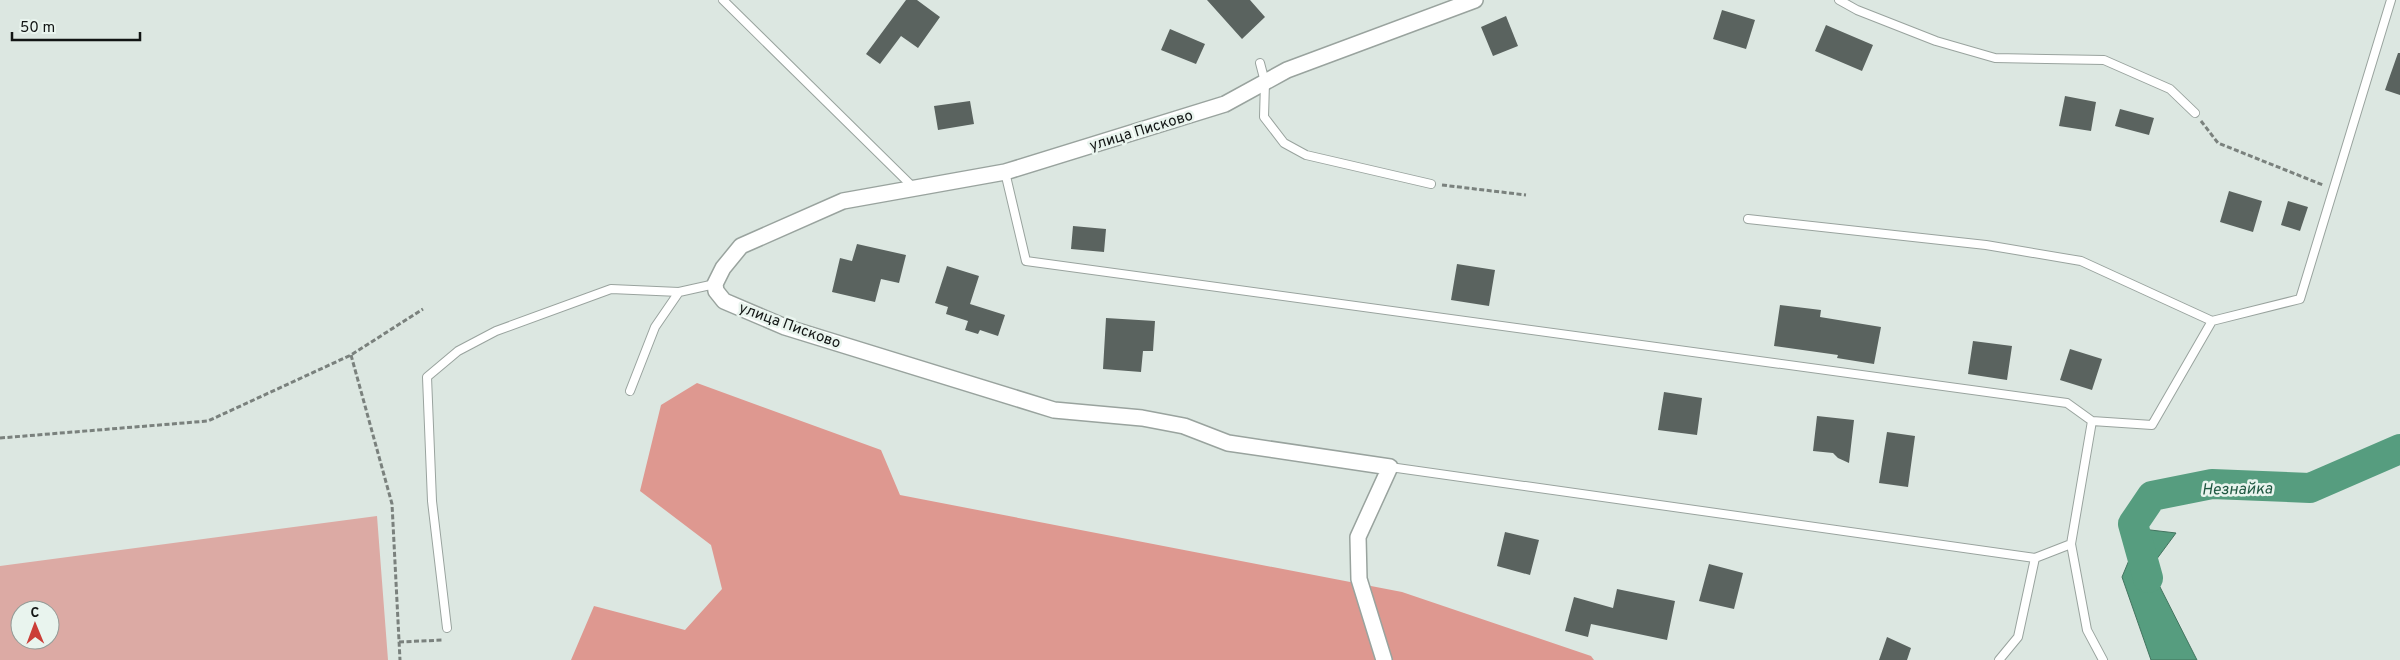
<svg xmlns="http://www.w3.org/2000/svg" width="2400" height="660" font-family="Overpass,sans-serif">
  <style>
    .green { fill: #dcaaa4; fill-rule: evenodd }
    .forest { fill: #de9890 }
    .water { fill: #569d7f; stroke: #42745f }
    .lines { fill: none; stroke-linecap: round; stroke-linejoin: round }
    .river { stroke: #569d7f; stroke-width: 30 }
    .building { fill: #5a635f }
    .lane-casing { stroke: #99a39e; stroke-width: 10 }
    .street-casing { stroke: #99a39e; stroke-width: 18 }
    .path { stroke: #7a817d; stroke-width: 3; stroke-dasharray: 5 2.5; stroke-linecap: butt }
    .lane { stroke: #fff; stroke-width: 8 }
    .street { stroke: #fff; stroke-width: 15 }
    .labels { text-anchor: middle; stroke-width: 5; stroke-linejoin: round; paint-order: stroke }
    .street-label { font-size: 15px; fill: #121514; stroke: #e9f4ee }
    .water-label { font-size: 16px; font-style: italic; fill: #205842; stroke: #e9f4ee }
  </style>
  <rect width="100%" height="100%" fill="#dce7e1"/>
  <!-- green -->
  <path class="green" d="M377 516 388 660H0V566ZM20 610H50V640H20Z"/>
  <!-- forest -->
  <path class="forest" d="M697 383 881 450 900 495 1402 592 1591 656 1594 660H571L594 606 685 630 722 589 711 545 640 491 661 405Z"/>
  <!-- water -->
  <path class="water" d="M2142 529 2176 533 2156 560 2159 585 2197 660H2151L2122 577Z"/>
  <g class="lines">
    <!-- river -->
    <path class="river" d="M2148 578 2133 524 2152 496 2212 484 2310 488 2400 449"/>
  </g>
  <!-- building -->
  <path class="building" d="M906 0H917L940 17 918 48 901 36 880 64 866 54Z
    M1207 0H1250L1265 17 1242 39Z
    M1722 10 1755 20 1746 49 1713 39Z
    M1506 16 1518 46 1493 56 1481 27Z
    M1826 25 1873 45 1862 71 1815 51Z
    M1170 29 1205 44 1196 64 1161 50Z
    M2398 53H2400V95L2385 90Z
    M2065 96 2096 102 2091 131 2059 126Z
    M970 101 974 124 938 130 934 106Z
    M2120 109 2154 118 2149 135 2115 126Z
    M2229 191 2262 201 2253 232 2220 222Z
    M2288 201 2308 207 2300 231 2281 225Z
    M1073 226 1106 229 1104 252 1071 249Z
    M857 244 906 255 899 283 881 279 875 302 832 292 840 258 852 261Z
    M1457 264 1495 270 1489 306 1451 300Z
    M947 266 979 276 970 304 1005 315 998 336 980 330 978 334 965 330 968 321 946 314 948 307 935 303Z
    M1780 305 1821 310 1820 317 1881 327 1874 364 1837 358 1838 355 1774 346Z
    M1106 318 1155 321 1153 351H1143L1141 372 1103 369Z
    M1973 341 2012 346 2007 380 1968 374Z
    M2070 349 2102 359 2092 390 2060 380Z
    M1664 392 1702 398 1697 435 1658 430Z
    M1817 416 1854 420 1849 463 1838 458 1833 453 1813 451Z
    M1887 432 1915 436 1908 487 1879 483Z
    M1505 532 1539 540 1530 575 1497 566Z
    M1709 564 1743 573 1734 609 1699 601Z
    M1617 589 1675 601 1667 640 1591 624 1588 637 1565 631 1574 597 1613 608Z
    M1887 637 1911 648 1907 660H1879Z"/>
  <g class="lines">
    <defs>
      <path id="lane" d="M723 0 914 188
        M1839 0 1857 10 1936 41 1995 58 2104 60 2170 89 2195 113
        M1260 63 1265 82 1264 117 1284 143 1306 155 1431 184
        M1005 172 1026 261 2067 403 2092 421 2152 425 2212 321 2300 299 2391 0
        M1748 219 1986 245 2081 261 2212 321
        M679 292 715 284
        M1390 467 2035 558 2071 544 2092 421
        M2071 544 2087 630 2103 660
        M447 628 432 501 427 377 458 351 496 331 611 289 679 292 655 327 630 391
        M1999 660 2018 637 2035 558"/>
      <path id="street" d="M1384 660 1359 579 1358 537 1390 467 1228 443 1184 426 1142 418 1054 410 785 327 724 301 716 291 715 284 723 268 741 246 843 201 1005 172 1225 104 1287 70 1475 0"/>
    </defs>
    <!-- lane casing -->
    <use href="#lane" class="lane-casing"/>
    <!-- street casing -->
    <use href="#street" class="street-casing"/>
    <!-- path -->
    <path class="path" d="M2201 121 2218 143 2323 185
      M1442 185 1526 195
      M351 355 392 504 400 660
      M0 438 208 421 351 355 423 309
      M399 642 443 640"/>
    <!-- lane -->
    <use href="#lane" class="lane"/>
    <!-- street -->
    <use href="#street" class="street"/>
  </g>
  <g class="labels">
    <!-- street labels -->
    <g class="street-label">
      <text transform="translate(1141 130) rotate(-17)" y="5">улица Писково</text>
      <text transform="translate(790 325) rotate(20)" y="5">улица Писково</text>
    </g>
    <!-- water labels -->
    <g class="water-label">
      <text transform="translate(2237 488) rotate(-1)" y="6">Незнайка</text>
    </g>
  </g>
  <!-- north arrow -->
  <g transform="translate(35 625) rotate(359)"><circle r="24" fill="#e9f4ee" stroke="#939b97"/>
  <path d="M0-4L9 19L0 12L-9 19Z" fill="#cb3d37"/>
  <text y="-8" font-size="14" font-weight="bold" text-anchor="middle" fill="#121514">С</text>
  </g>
  <!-- scale -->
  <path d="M12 32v8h128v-8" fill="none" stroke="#121514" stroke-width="2.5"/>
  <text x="20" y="32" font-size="15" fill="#121514" stroke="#e9f4ee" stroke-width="4" paint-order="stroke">50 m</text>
</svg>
